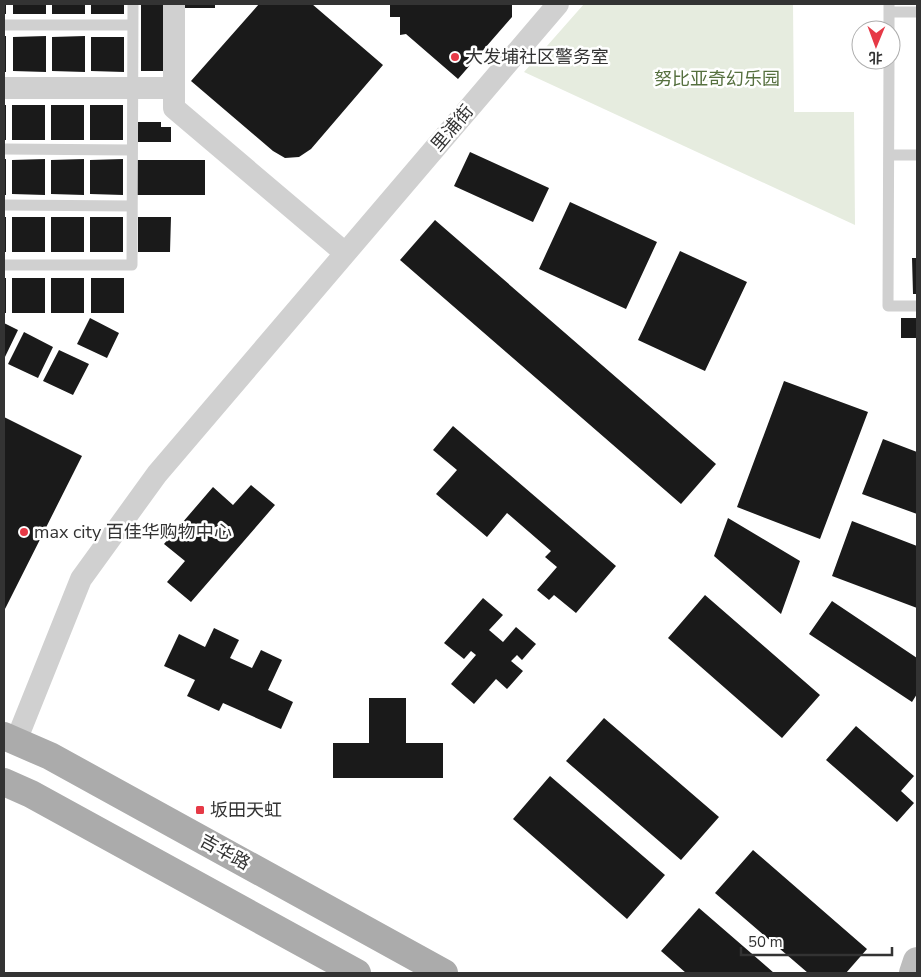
<svg xmlns="http://www.w3.org/2000/svg" width="921" height="977" font-family="'Nunito Sans','Noto Sans SC',sans-serif">
  <style>
    .green { fill: #e6ecdf }
    .building { fill: #1a1a1a }
    .lines { fill: none; stroke-linecap: round; stroke-linejoin: round }
    .lane { stroke: #d0d0d0; stroke-width: 11 }
    .street { stroke: #d0d0d0; stroke-width: 22 }
    .secondary { stroke: #bdbdbd; stroke-width: 28 }
    .primary { stroke: #ababab; stroke-width: 28 }
    .poi-dot { fill: #e63946; stroke: #fff; stroke-width: 2 }
    .labels { text-anchor: middle; stroke-width: 5; stroke-linejoin: round; paint-order: stroke }
    .poi-label { font-size: 18px; fill: #333; stroke: #fff; text-anchor: start }
    .park-label { font-size: 18px; fill: #56703f; stroke: #fff }
    .street-label { font-size: 18px; fill: #333; stroke: #fff }
  </style>
  <rect width="100%" height="100%" fill="#fff"/>
  <!-- green -->
  <path class="green" d="M584 4H793L794 112H854L855 225 524 72Z"/>
  <!-- building -->
  <path class="building" d="M4 4H6V14H4Z
    M13 4H46V14H13Z
    M52 4H85V14H52Z
    M91 4H124V14H91Z
    M141 4H165V71H141Z
    M182 4H215V8H182Z
    M259 4H312L383 65 311 149 299 157 285 158 273 151 191 81Z
    M390 4H512V17L458 79 406 34 400 35V17H390Z
    M4 36H6V72H4Z
    M46 36V72L13 71V37Z
    M85 36V72L52 71V37Z
    M91 37H124V72L91 71Z
    M4 105H6V140H4Z
    M12 105H45V140H12Z
    M51 105H84V140H51Z
    M90 105H123V140H90Z
    M138 122H161V127H171V142H138Z
    M470 152 549 188 533 222 454 186Z
    M4 159H6V195H4Z
    M45 159V195L12 194V160Z
    M84 159V195L51 194V160Z
    M123 159V195L90 194V160Z
    M137 160H205V195H137Z
    M570 202 657 242 626 309 539 269Z
    M4 217H6V252H4Z
    M12 217H45V252H12Z
    M51 217H84V252H51Z
    M90 217H123V252H90Z
    M138 217H171L170 252H138Z
    M435 220 716 464 681 504 400 260Z
    M680 251 747 282 705 371 638 340Z
    M912 258H917V294H913Z
    M4 278H6V313H4Z
    M12 278H45V313H12Z
    M51 278H84V313H51Z
    M91 278H124V313H91Z
    M90 318 119 333 107 358 77 344Z
    M901 318H917V338H901Z
    M4 323 18 330 4 359Z
    M24 332 53 347 38 378 8 364Z
    M59 350 89 364 73 395 43 381Z
    M784 381 868 412 820 539 737 507Z
    M4 417 82 456 4 611Z
    M453 426 616 566 576 613 554 595 549 600 537 590 557 567 545 557 551 551 507 513 487 537 436 494 457 470 433 450Z
    M883 439 917 452V514L862 494Z
    M251 485 275 505 191 602 167 582 185 561 164 544 213 487 233 505Z
    M728 518 800 561 781 614 714 556Z
    M852 521 917 546V608L832 576Z
    M705 595 820 695 782 738 668 638Z
    M483 598 503 615 489 630 503 642 516 627 536 644 522 660 517 655 511 661 523 671 507 689 496 679 474 704 451 684 476 655 471 651 464 659 444 643Z
    M832 601 917 658V694L912 702 809 634Z
    M214 628 239 640 230 658 252 668 261 650 282 660 268 690 293 702 281 729 223 703 219 711 187 696 195 680 164 666 179 634 205 647Z
    M369 698H406V743H443V778H333V743H369Z
    M604 718 719 817 681 860 566 761Z
    M856 726 914 776 901 791 914 803 897 822 826 760Z
    M550 776 665 875 627 919 513 819Z
    M753 850 867 949 846 973H808L715 893Z
    M699 908 774 973H686L661 951Z"/>
  <g class="lines">
    <!-- lane -->
    <path class="lane" d="M889 12H917
      M4 25H132
      M889 30V4
      M889 60 888 306H917
      M4 149 132 150
      M889 155H917
      M4 205 132 206
      M4 265H132L133 4"/>
    <!-- street -->
    <path class="street" d="M174 4V108L345 253
      M4 88H174
      M16 741 81 579 157 474 558 4"/>
    <!-- secondary -->
    <path class="secondary" d="M913 973 917 961"/>
    <!-- primary -->
    <path class="primary" d="M4 736 50 756 444 973
      M4 782 31 794 357 973"/>
  </g>
  <!-- markers -->
  <g class="poi-dot">
    <circle cx="455" cy="57" r="5"/>
    <circle cx="24" cy="532" r="5"/>
    <rect x="195" y="805" width="10" height="10" rx="2.5"/>
  </g>
  <g class="labels">
    <!-- poi labels -->
    <g class="poi-label">
      <text x="465" y="63">大发埔社区警务室</text>
      <text x="34" y="538">max city 百佳华购物中心</text>
      <text x="210" y="816">坂田天虹</text>
    </g>
    <!-- park labels -->
    <g class="park-label">
      <text x="717" y="85">努比亚奇幻乐园</text>
    </g>
    <!-- street labels -->
    <g class="street-label">
      <text transform="translate(452 128) rotate(-50)" y="6">里浦街</text>
      <text transform="translate(225 852) rotate(29)" y="6">吉华路</text>
    </g>
  </g>
  <!-- border -->
  <rect width="921" height="977" fill="none" stroke="#333333" stroke-width="10"/>
  <!-- north arrow -->
  <g transform="translate(876 45) rotate(181)"><circle r="24" fill="#ffffff" stroke="#adadad"/>
  <path d="M0-4L9 19L0 12L-9 19Z" fill="#e63946"/>
  <text y="-8" font-size="14" font-weight="bold" text-anchor="middle" fill="#333333">北</text>
  </g>
  <!-- scale -->
  <path d="M741 947v8h151v-8" fill="none" stroke="#333333" stroke-width="2.5"/>
  <text x="748" y="947" font-size="15" fill="#333333" stroke="#ffffff" stroke-width="4" paint-order="stroke">50 m</text>
</svg>
